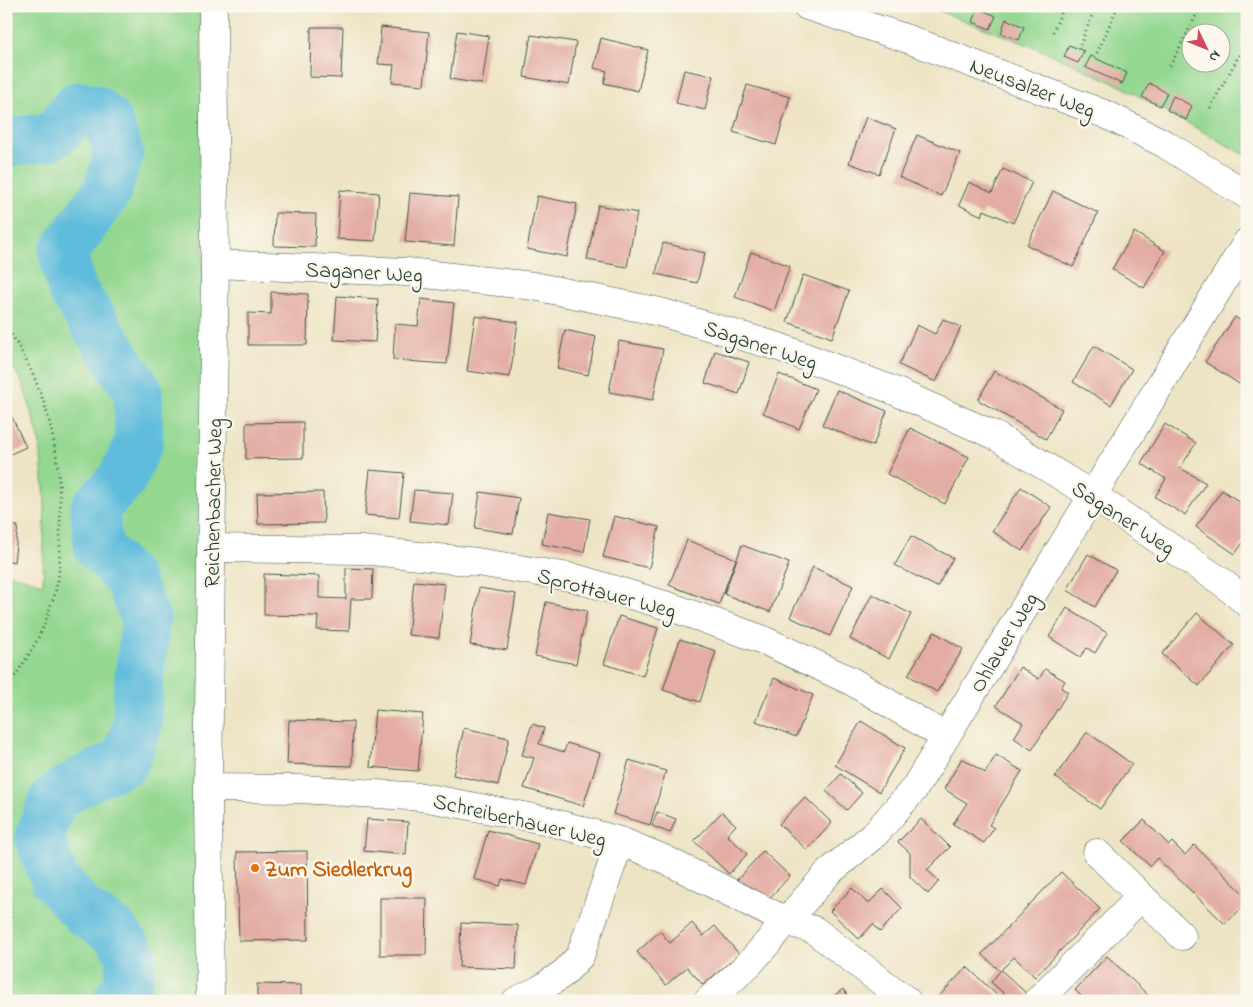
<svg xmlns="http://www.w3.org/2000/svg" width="1253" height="1007" font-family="'Indie Flower',sans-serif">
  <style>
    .green { fill: #93d790; stroke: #598a62; fill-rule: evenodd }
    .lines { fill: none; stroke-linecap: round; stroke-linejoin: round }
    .river { stroke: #5ebcdc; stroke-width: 49 }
    .building { fill: #e3ada4 }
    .minor-casing { stroke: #3e564a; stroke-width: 29 }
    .path { stroke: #3e564a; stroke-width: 3; stroke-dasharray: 1 4; stroke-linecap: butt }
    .minor { stroke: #fff; stroke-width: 28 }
    .food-dot { fill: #e8710a; stroke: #fbf7ec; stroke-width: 2 }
    .labels { text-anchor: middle; stroke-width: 5; stroke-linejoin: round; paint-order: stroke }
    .street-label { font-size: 22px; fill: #1f3d34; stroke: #fbf7ec }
    .food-label { font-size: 22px; font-weight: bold; fill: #c56008; stroke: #fbf7ec; text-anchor: start }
  </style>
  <rect width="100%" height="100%" fill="#fbf7ec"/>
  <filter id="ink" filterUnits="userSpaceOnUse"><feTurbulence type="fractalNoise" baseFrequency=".02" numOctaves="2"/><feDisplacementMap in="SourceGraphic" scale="10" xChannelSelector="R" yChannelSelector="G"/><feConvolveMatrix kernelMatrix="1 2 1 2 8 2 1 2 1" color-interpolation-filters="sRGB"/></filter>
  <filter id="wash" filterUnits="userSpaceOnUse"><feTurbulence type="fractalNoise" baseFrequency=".0096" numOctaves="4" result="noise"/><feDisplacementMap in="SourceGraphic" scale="20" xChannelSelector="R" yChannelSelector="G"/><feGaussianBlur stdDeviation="1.12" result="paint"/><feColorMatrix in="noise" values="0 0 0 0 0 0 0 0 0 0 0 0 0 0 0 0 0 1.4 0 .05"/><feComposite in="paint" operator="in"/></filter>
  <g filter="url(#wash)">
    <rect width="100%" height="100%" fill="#eee4c5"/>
    <!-- green -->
    <path class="green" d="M6 6H201L205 549 202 1001H6V573L43 584 45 498 39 438 23 384 6 354Z
      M926 6H1247V156L1119 85 1039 49ZM1190 32H1220V62H1190Z"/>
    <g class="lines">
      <!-- river -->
      <path class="river" d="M6 144C19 138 33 141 46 137 60 133 69 117 77 106L94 109 107 120 119 153 107 191 63 253 72 289 138 391 139 442 122 479 95 508 98 547 129 579 146 619 138 687 137 726 125 761 84 780 54 798 39 837 55 880 84 912 114 931 132 955 128 984 117 1001"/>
    </g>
    <g id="blocks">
      <!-- building -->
      <path class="building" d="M923 6H935L934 10Z
        M978 8 996 16 990 29 973 22Z
        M1006 19 1024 27 1019 40 1001 33Z
        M311 27H343L341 78 310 77Z
        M381 27 429 32 424 85 392 82 394 65 378 64Z
        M457 31 489 36 482 84 450 79Z
        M531 35 576 42 569 85 524 77Z
        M601 38 648 50 638 91 604 83 607 71 594 68Z
        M1069 45 1084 51 1078 63 1064 57Z
        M1091 56 1127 73 1122 84 1085 67Z
        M684 70 713 76 705 110 676 103Z
        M1149 83 1167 93 1160 106 1142 97Z
        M747 85 790 97 776 145 733 132Z
        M1173 96 1192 106 1186 120 1167 110Z
        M866 117 896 129 879 174 849 163Z
        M917 135 960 153 941 196 899 177Z
        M1003 169 1032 182 1013 223 984 210 982 216 959 205 969 182 992 193Z
        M340 190 379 193 375 241 337 239Z
        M1053 191 1098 213 1073 267 1027 245Z
        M410 193 458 197 454 246 405 242Z
        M537 196 577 204 567 257 527 249Z
        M598 205 637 213 627 267 587 260Z
        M275 213 316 214 315 247 274 246Z
        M1134 232 1165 251 1144 288 1112 269Z
        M663 243 705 253 697 283 656 274Z
        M751 252 790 266 774 311 735 297Z
        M803 275 849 291 832 338 787 322Z
        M271 292 308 294 307 345H248V313L271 314Z
        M337 296 378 299 375 342 334 340Z
        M421 299 454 303 447 364 393 360 395 324 418 326Z
        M475 316 518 322 510 377 467 371Z
        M1235 317 1247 325V382L1244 387 1205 362Z
        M943 319 961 327 936 382 899 365 917 325 935 334Z
        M565 330 596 337 588 375 557 368Z
        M619 341 663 349 653 400 609 392Z
        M1094 346 1132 369 1111 405 1073 382Z
        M715 351 749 362 739 394 705 383Z
        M994 371 1062 409 1046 439 978 400Z
        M779 374 816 389 799 429 763 413Z
        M837 390 887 411 873 446 822 425Z
        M11 415 26 447 6 456V418Z
        M303 422V458L246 459V423Z
        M1165 424 1196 443 1180 468 1206 483 1185 515 1155 497 1166 479 1141 463Z
        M910 428 969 457 945 504 887 474Z
        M370 470 404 473 399 518 365 515Z
        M1021 487 1051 507 1022 551 992 531Z
        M414 490 453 493 449 525 410 521Z
        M1222 490 1247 507V537L1235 554 1196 527Z
        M323 492 324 523 258 524 257 493Z
        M480 492 519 498 513 534 475 528Z
        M548 512 590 519 584 552 542 544Z
        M614 516 659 527 649 568 603 557Z
        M6 525 18 526 14 562 6 560Z
        M911 536 953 558 937 587 895 565Z
        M687 540 736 559 719 604 669 585Z
        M742 545 789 563 770 612 724 594Z
        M1088 554 1116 570 1095 607 1067 590Z
        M813 567 853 586 830 636 790 617Z
        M346 568 373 569 372 599H351L349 631 317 630 318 616 264 615V574L319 576V598L346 599Z
        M414 581 445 584 439 638 408 635Z
        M479 588 516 594 507 650 470 645Z
        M872 594 911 614 889 659 850 639Z
        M546 602 587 611 576 664 535 656Z
        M1067 608 1107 633 1095 653 1087 648 1080 657 1049 637Z
        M1197 613 1234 645 1199 686 1162 654Z
        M619 616 658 628 643 676 604 664Z
        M934 632 963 649 937 692 908 675Z
        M680 639 716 651 700 702 663 690Z
        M1020 667 1039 679 1045 669 1065 681 1061 688 1068 692 1032 750 1014 738 1023 723 996 706Z
        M774 678 813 695 796 737 756 721Z
        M375 710 423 714 418 771 370 767Z
        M289 720 353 722 352 766 287 764Z
        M861 721 905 748 879 792 835 765Z
        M532 724 544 728 539 744 564 752 567 743 600 753 583 806 524 788 534 758 522 755Z
        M464 728 509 738 498 785 453 775Z
        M1087 732 1132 764 1100 809 1055 777Z
        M996 755 1022 771 989 825 994 828 984 843 953 824 967 803 944 789 962 758 985 773Z
        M629 760 666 771 650 825 613 814Z
        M841 774 862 793 847 810 826 791Z
        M805 797 832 823 807 850 779 824Z
        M657 812 676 819 670 833 652 826Z
        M722 812 736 825 727 835 747 854 729 874 694 841Z
        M367 819 408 822 406 855 364 851Z
        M921 819 950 847 927 870 939 881 928 894 910 877V853L898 842Z
        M1144 820 1169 845 1172 842 1185 855 1194 845 1247 897V903L1225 924 1157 858 1150 866 1123 841Z
        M488 830 538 844 526 885 502 879 500 886 474 879Z
        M307 851 308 940 239 941 237 852Z
        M763 851 790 876 764 904 737 880Z
        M1061 872 1100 909 1035 977 1014 957 1001 970 1028 995 1023 1001H1012L991 982 1000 971 982 954Z
        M852 888 868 904 883 889 902 908 880 932 873 924 859 939 830 911Z
        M380 898H427L426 955H380Z
        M461 923 518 925 516 969 459 967Z
        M692 923 703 936 715 926 739 954 703 985 687 967 666 985 637 952 660 931 670 943Z
        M1107 956 1154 1001H1086L1075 990Z
        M967 967 1001 999 1000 1001H937L936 999Z
        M257 984 301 985V1001H257Z
        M843 989 852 1001H827Z"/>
    </g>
  </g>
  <g filter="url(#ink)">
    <use href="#blocks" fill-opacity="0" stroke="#3e564a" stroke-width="1"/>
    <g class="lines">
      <defs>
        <path id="minor" d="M807 6 908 39 1107 115 1165 144 1247 195
          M215 264 407 272 534 286 660 312 779 347 890 389 994 435 1092 495 1222 582 1247 603
          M211 548 362 550 477 562 575 578 671 607 761 639 851 681 946 737
          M208 788 300 789 423 797 544 820 620 841 664 859 786 921 814 930 907 1001
          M1097 853 1182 936
          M210 1001 208 788 215 264 213 6
          M516 1001 539 990 564 973 580 956 620 841
          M708 1001 750 963 828 873 875 834 914 789 1247 242
          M1037 1001 1141 897"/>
      </defs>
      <!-- minor casing -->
      <use href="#minor" class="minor-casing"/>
      <!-- path -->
      <path class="path" d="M1053 32 1064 6
        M1080 45 1096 6
        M1097 53 1118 6
        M1170 66 1201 6
        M1210 108 1247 41
        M6 326C48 389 62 452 60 528 60 543 60 558 59 573 58 586 52 601 48 614 40 641 21 666 6 690
        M6 857C11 891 12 928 6 962"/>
      <!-- minor -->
      <use href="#minor" class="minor"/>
    </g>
  </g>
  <!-- markers -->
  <circle class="food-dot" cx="255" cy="868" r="5"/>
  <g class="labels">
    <!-- street labels -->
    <g class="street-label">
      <text transform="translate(1033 87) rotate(21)" y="8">Neusalzer Weg</text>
      <text transform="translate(364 271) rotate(3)" y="8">Saganer Weg</text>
      <text transform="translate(761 344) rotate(18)" y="8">Saganer Weg</text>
      <text transform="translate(212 503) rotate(-89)" y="8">Reichenbacher Weg</text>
      <text transform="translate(1124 517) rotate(33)" y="8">Saganer Weg</text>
      <text transform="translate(607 592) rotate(15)" y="8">Sprottauer Weg</text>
      <text transform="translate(1003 642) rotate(-59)" y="8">Ohlauer Weg</text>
      <text transform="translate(520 819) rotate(13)" y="8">Schreiberhauer Weg</text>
    </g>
    <!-- food labels -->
    <g class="food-label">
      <text x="265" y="876">Zum Siedlerkrug</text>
    </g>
  </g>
  <!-- margin -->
  <rect width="1253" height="1007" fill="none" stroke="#fbf7ec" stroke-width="25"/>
  <!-- north arrow -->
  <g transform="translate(1206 48) rotate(133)"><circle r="24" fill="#fbf7ec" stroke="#a3ada2"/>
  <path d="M0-4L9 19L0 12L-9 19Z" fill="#d1495b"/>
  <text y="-8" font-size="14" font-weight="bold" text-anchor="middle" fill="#1f3d34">N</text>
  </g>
</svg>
